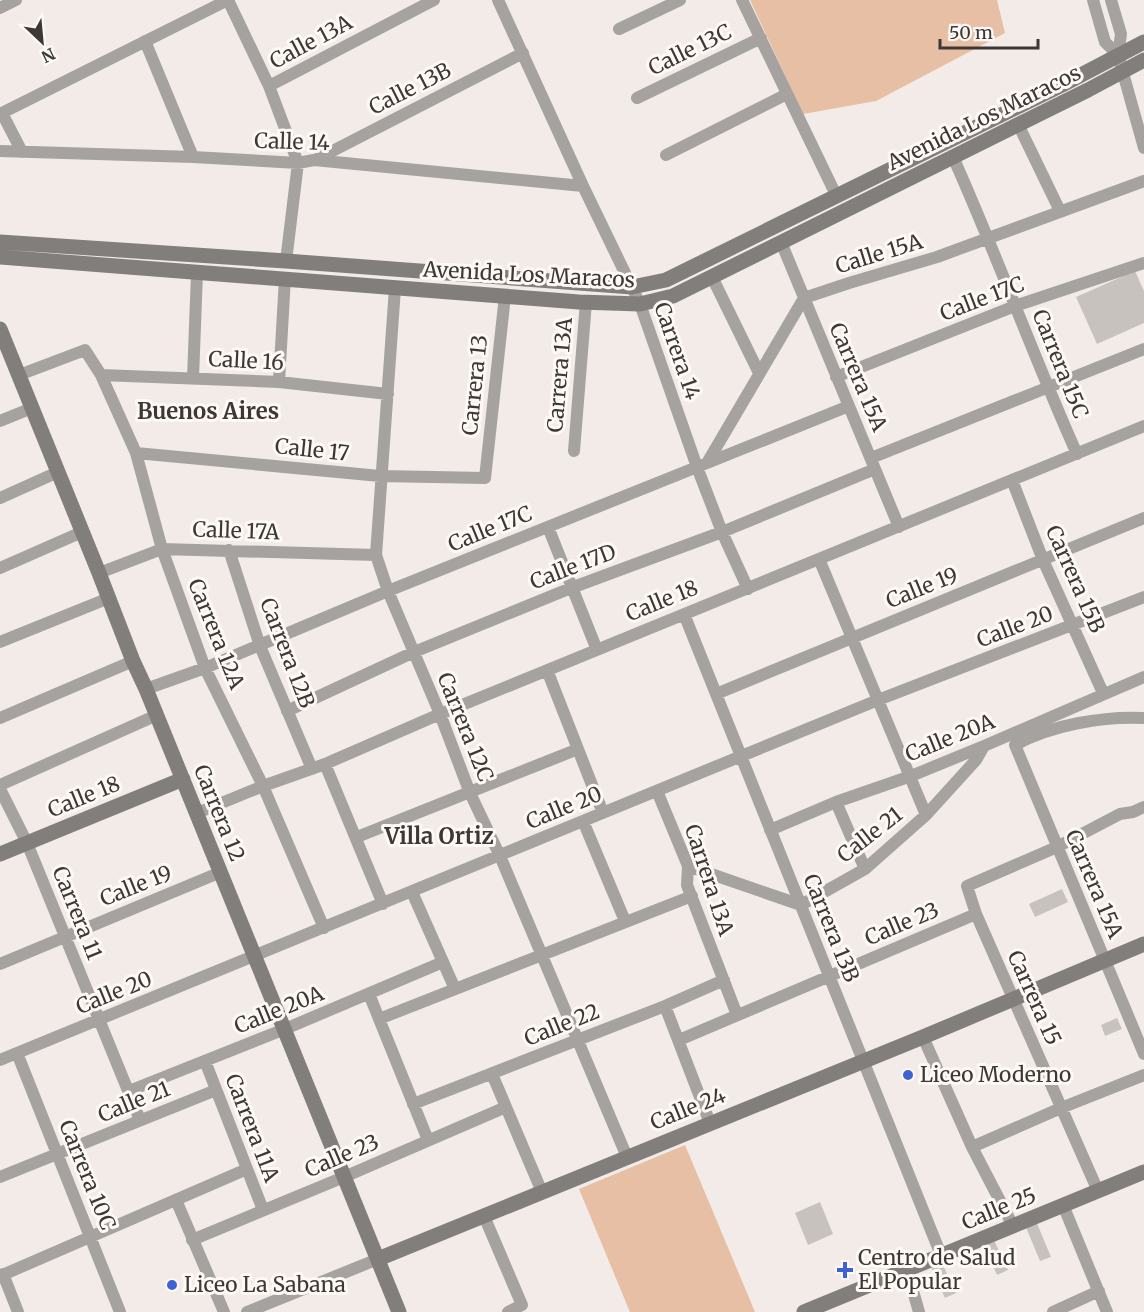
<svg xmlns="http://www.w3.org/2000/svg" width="1144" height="1312" font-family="Merriweather,serif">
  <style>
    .green { fill: #e6bfa4 }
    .building { fill: #c8c2be }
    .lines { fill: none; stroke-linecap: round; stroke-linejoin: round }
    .street { stroke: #a5a2a0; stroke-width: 12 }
    .secondary { stroke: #827e7c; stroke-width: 15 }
    .poi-dot { fill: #3e62d4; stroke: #fef9f5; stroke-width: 2 }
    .labels { text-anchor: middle; stroke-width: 6; stroke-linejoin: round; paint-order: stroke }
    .street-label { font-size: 21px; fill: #3b3837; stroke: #fef9f5 }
    .poi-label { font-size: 21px; fill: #3b3837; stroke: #fef9f5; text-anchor: start }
    .neighbourhood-label { font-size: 22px; font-weight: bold; fill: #3b3837; stroke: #fef9f5 }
  </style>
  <rect width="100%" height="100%" fill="#f2ebe7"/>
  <!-- green -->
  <path class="green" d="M750 0H997L1005 33 876 101 803 114Z
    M685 1145 755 1312H630L579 1189Z"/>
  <!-- building -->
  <path class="building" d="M1135 271 1144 291V323L1097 344 1076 297Z
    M1062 889 1068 902 1035 917 1029 904Z
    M1117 1018 1122 1029 1105 1036 1101 1025Z
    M820 1202 833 1234 808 1245 795 1213Z
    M1036 1221 1051 1257 1040 1261 1025 1225Z
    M993 1238 1008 1270 997 1275 983 1242Z
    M941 1261 956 1293 945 1298 930 1265Z"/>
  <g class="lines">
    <!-- street -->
    <path class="street" d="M228 0 269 86 298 163 286 261
      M498 0 583 186 640 304 697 467 722 532 748 589
      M742 0 836 195
      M1093 0 1105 42 1118 55
      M1111 0 1121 34 1118 55 1144 148
      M0 8 16 0
      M619 29 680 0
      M145 41 193 157
      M269 86 434 0
      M637 98 761 38
      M2 113 22 152
      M0 114 228 0
      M1018 124 1060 211
      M0 151 193 157 298 163 314 160 583 186
      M666 155 787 94
      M953 157C997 255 1033 356 1077 454
      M315 160 523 53
      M781 242 899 527
      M712 277 759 373
      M395 288 376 555 388 591 440 714 470 793 500 856 627 1157
      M19 375 85 350 101 375 136 453 162 549 205 668 263 786 324 928
      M101 375 279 382 388 394
      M836 377 1015 306 1144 263
      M193 378 197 273
      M279 382 285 278
      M0 421 32 408
      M574 451 586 302
      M136 453 380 476 485 478 505 296
      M871 458 1144 349
      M707 463 804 298 849 283 937 257 1144 181
      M1012 480 1043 560 1103 693
      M0 498 58 472
      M548 527 597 650
      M229 550 260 646 312 769
      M819 559 926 815
      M0 568 82 532
      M99 573 162 549 376 555
      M684 614 941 1255
      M0 642 109 598
      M547 670 603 813
      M146 689 205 668 388 591 849 406
      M716 694 1144 518
      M287 711 414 652 571 588 722 532 875 469
      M0 718 133 661
      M1015 745 1144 1054
      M1015 745C1050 725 1104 716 1144 718
      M325 764 383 904
      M0 785 157 715
      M0 789 27 843 140 1120
      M657 791 688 866 687 885 737 1015
      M836 802 865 869
      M197 813 263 786 325 764 440 714 1144 426
      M583 821 625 921
      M770 830 836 802 911 776 984 746 1144 677
      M357 837 578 749
      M688 866 801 905 865 869 926 815 976 760 984 746
      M412 892 455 989
      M0 964 221 872
      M369 994 428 1140
      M665 1006 710 1123
      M379 1019 692 896
      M923 1037 972 1147 1013 1226
      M679 1040 976 914
      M17 1053 120 1312
      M0 1060 878 700 1144 597
      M205 1061 263 1210
      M492 1074 542 1192
      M129 1091 285 1029 443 962
      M413 1104 665 1006 724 980
      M972 1147 1061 1108 1144 1075
      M0 1177 216 1090
      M1098 1191 976 914 967 886 1057 847 1120 814 1133 812 1144 807
      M176 1200 224 1312
      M1063 1205 1107 1312
      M484 1216 522 1305 508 1312
      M192 1240 344 1177 506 1107
      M907 1270 919 1312
      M3 1274 18 1312
      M0 1276 247 1169
      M247 1312 378 1259
      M1053 1312 1099 1291"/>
    <!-- secondary -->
    <path class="secondary" d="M0 242 286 261 632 287 666 280 1062 85 1144 42
      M0 257 579 302 640 304 673 296 1088 90 1144 60
      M0 329 99 573 133 661 146 689 399 1312
      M0 854 183 779
      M378 1259 923 1037 1144 944
      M804 1312 1144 1172"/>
  </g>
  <!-- markers -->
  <g class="poi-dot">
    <circle cx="908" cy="1075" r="6"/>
    <path d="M842 1261h6v6h6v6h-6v6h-6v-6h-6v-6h6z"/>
    <circle cx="172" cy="1285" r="6"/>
  </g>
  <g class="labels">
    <!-- street labels -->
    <g class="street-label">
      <text transform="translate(311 42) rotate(-28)" y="7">Calle 13A</text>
      <text transform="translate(690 50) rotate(-26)" y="7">Calle 13C</text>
      <text transform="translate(410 89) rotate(-27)" y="7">Calle 13B</text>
      <text transform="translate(984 118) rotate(-26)" y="7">Avenida Los Maracos</text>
      <text transform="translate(292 142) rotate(2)" y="7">Calle 14</text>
      <text transform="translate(879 254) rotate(-17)" y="7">Calle 15A</text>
      <text transform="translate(529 275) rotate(3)" y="7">Avenida Los Maracos</text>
      <text transform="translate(982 299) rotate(-21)" y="7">Calle 17C</text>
      <text transform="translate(677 351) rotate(71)" y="7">Carrera 14</text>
      <text transform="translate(246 361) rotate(3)" y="7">Calle 16</text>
      <text transform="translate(1060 364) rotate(68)" y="7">Carrera 15C</text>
      <text transform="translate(560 375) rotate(-85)" y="7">Carrera 13A</text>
      <text transform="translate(858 377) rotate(67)" y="7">Carrera 15A</text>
      <text transform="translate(475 385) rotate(-84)" y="7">Carrera 13</text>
      <text transform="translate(312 450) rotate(6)" y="7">Calle 17</text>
      <text transform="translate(490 529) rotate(-22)" y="7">Calle 17C</text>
      <text transform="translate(236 531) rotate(2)" y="7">Calle 17A</text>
      <text transform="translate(573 567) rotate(-21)" y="7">Calle 17D</text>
      <text transform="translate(1075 579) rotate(66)" y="7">Carrera 15B</text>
      <text transform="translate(922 588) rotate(-22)" y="7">Calle 19</text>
      <text transform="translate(662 601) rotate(-22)" y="7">Calle 18</text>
      <text transform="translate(1015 627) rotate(-21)" y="7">Calle 20</text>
      <text transform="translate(216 634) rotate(68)" y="7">Carrera 12A</text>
      <text transform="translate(287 653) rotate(69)" y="7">Carrera 12B</text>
      <text transform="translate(465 727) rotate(68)" y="7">Carrera 12C</text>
      <text transform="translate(950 738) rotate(-22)" y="7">Calle 20A</text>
      <text transform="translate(84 797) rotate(-22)" y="7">Calle 18</text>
      <text transform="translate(564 808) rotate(-22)" y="7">Calle 20</text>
      <text transform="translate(219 813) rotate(68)" y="7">Carrera 12</text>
      <text transform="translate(870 835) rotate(-38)" y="7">Calle 21</text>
      <text transform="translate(709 880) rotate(72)" y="7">Carrera 13A</text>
      <text transform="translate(1094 884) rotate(67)" y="7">Carrera 15A</text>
      <text transform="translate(136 886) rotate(-22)" y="7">Calle 19</text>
      <text transform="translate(77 913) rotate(68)" y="7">Carrera 11</text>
      <text transform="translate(902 924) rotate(-23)" y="7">Calle 23</text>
      <text transform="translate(831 928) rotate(68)" y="7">Carrera 13B</text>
      <text transform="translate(114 993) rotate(-22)" y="7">Calle 20</text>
      <text transform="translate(1034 998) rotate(66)" y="7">Carrera 15</text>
      <text transform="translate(279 1010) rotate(-22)" y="7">Calle 20A</text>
      <text transform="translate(562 1025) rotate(-22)" y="7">Calle 22</text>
      <text transform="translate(134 1102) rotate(-22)" y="7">Calle 21</text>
      <text transform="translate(688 1109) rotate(-22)" y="7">Calle 24</text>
      <text transform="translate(252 1128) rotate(69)" y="7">Carrera 11A</text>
      <text transform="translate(342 1156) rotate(-23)" y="7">Calle 23</text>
      <text transform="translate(87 1175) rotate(68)" y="7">Carrera 10C</text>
      <text transform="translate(999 1209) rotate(-22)" y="7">Calle 25</text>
    </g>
    <!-- poi labels -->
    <g class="poi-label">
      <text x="920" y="1082">Liceo Moderno</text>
      <text x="858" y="1265">Centro de Salud<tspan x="858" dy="24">El Popular</tspan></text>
      <text x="184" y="1292">Liceo La Sabana</text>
    </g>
    <!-- neighbourhood labels -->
    <g class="neighbourhood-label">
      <text x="208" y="419">Buenos Aires</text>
      <text x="439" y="844">Villa Ortiz</text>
    </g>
  </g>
  <!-- north arrow -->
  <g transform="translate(42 42) rotate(154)" stroke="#fef9f5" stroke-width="4.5" paint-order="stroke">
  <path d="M0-4.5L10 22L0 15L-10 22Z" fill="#3b3837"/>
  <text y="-9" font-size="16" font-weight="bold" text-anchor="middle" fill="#3b3837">N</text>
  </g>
  <!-- scale -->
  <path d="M940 39v9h98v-9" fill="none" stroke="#3b3837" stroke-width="3"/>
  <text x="949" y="39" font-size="18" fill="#3b3837" stroke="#fef9f5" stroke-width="4.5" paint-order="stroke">50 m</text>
</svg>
